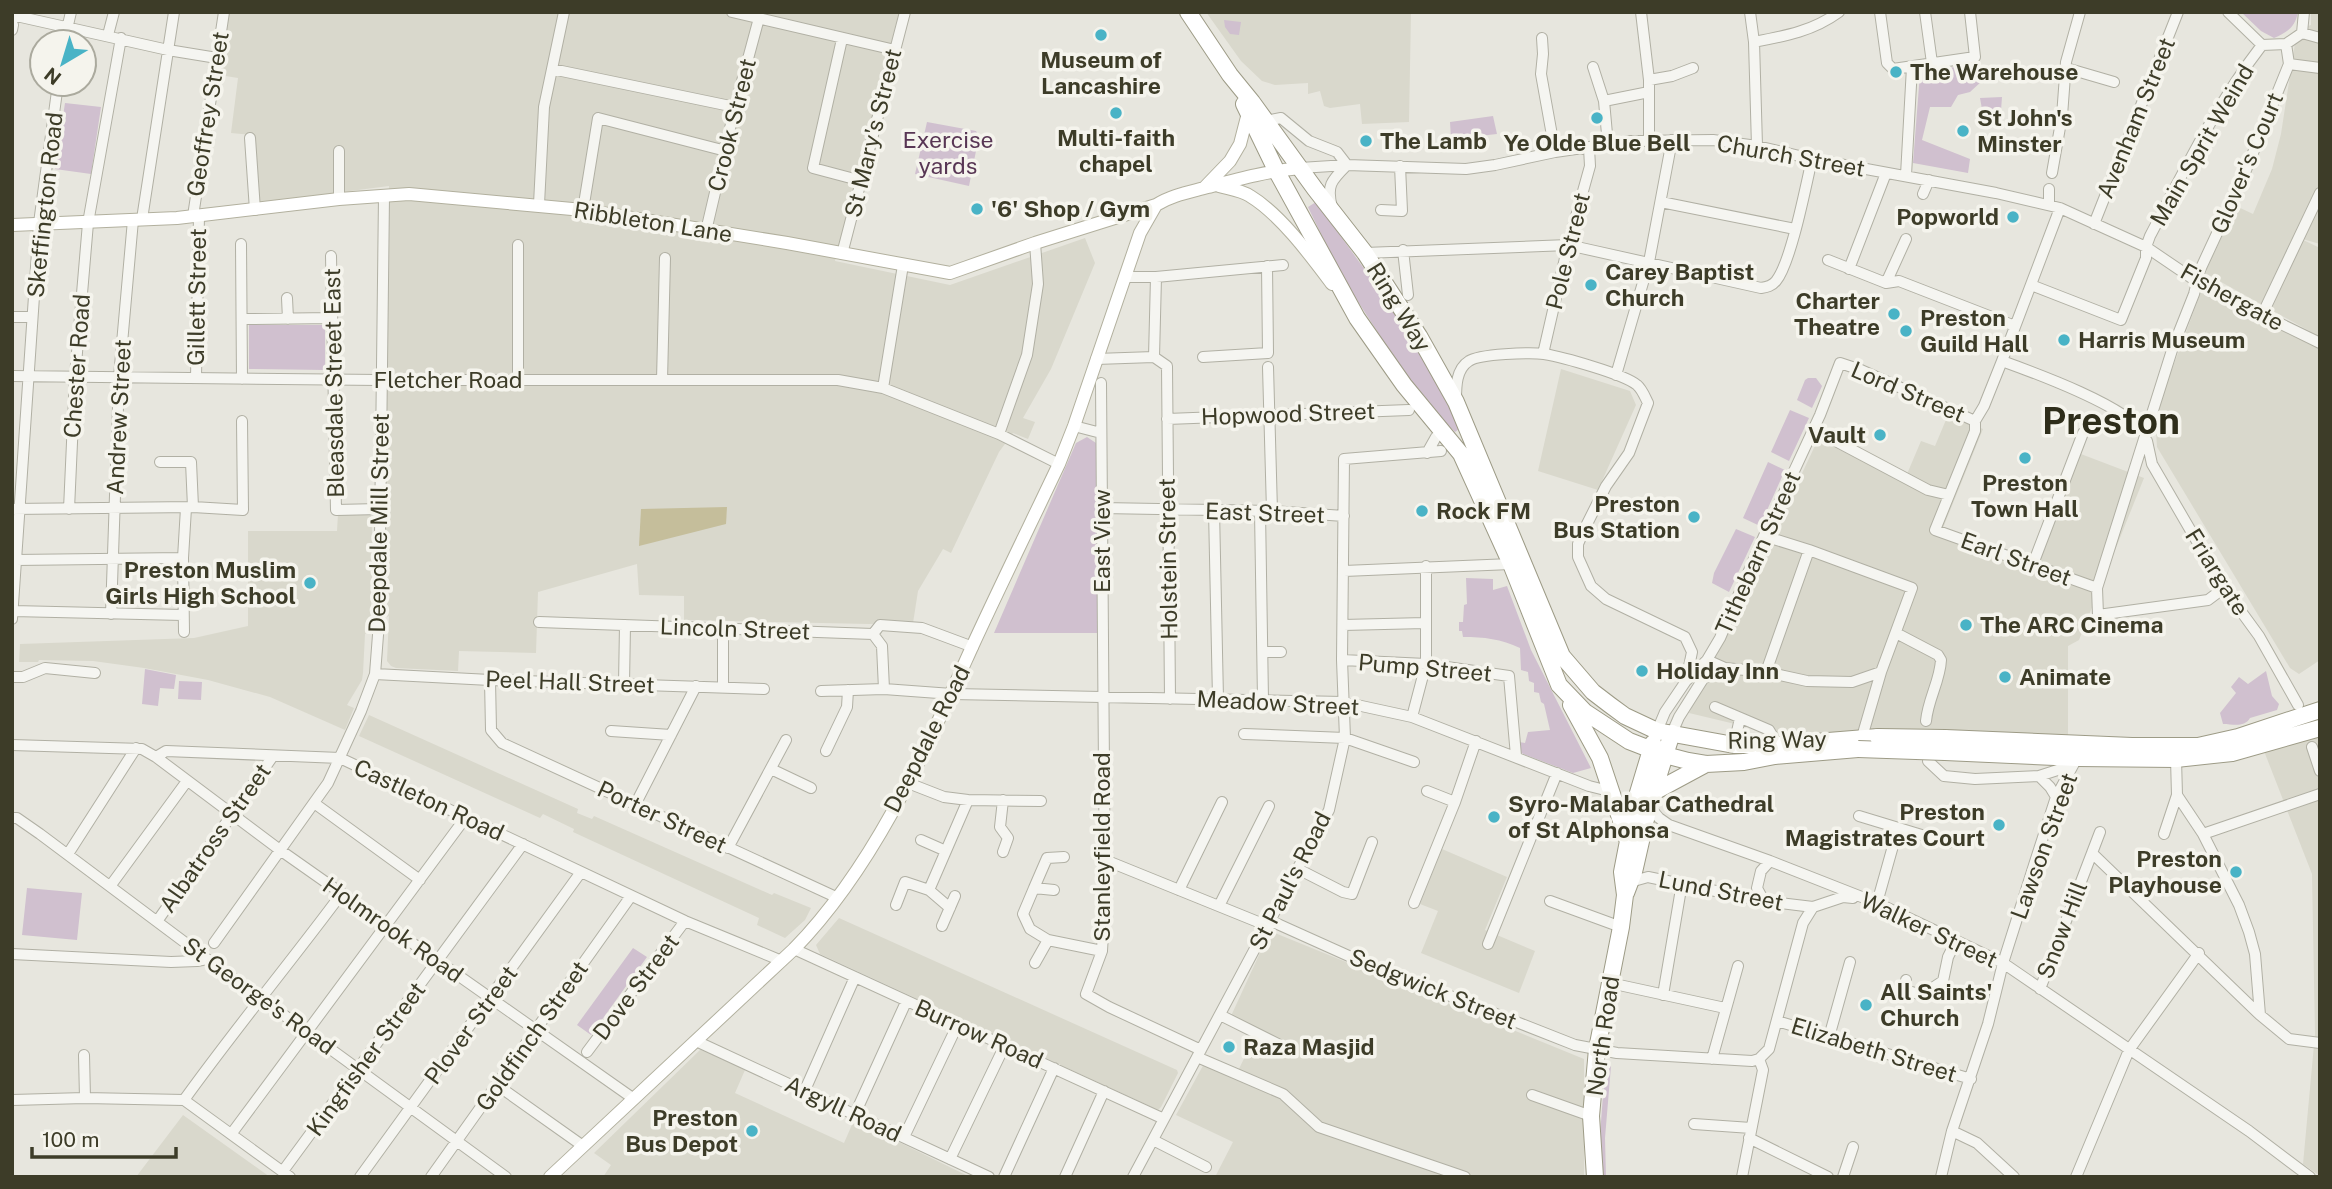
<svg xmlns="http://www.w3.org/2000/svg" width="2332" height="1189" font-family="'Public Sans',sans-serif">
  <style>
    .built { fill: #d9d8cc }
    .green { fill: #d0c0cf }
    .water { fill: #c5be9b }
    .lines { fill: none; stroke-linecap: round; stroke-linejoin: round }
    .minor-casing { stroke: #b1b0a4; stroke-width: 12 }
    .major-casing { stroke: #b2b09e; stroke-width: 14 }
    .highway-casing { stroke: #9d9b86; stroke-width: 18 }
    .minor { stroke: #f5f5f1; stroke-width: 10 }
    .major { stroke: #fff; stroke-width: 12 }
    .highway { stroke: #fff; stroke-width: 16 }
    .highway-bridge-casing { stroke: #9d9b86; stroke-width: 18; stroke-linecap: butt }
    .highway-bridge { stroke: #fff; stroke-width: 16 }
    .poi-dot { fill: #49b3c6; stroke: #f5f4ed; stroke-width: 2.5 }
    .labels { text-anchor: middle; stroke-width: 7; stroke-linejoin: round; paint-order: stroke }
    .poi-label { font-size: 23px; font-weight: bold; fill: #3d3c28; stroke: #f5f4ed; text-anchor: start }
    .street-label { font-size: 23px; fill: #3d3c28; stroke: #f5f4ed }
    .park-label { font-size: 23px; fill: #583654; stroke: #f5f4ed }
    .town-label { font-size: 37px; font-weight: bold; fill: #2e2d1a; stroke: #f5f4ed }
  </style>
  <rect width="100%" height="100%" fill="#e7e6de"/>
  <!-- built -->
  <path class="built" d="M229 12H899L835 261 950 285 1085 238 1095 263 1051 369 1023 418 1035 422 1028 439 1013 433 999 452 951 553 943 549 918 591 913 623 869 624 684 620V596L639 595 637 564 538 592 536 653 459 651 458 671 396 668 391 666 387 661 389 616 384 618 389 186 257 203 252 135 231 133 238 78 219 75Z
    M1206 12H1411L1409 122 1362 124 1360 104 1330 108 1324 106 1320 91 1308 94V83L1275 85 1262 81 1241 61Z
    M2311 12H2320V244L2299 238 2320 248V337L2205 273 2236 206 2253 214 2272 169 2281 134 2297 30 2311 25Z
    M2201 292 2320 348V660L2299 674 2290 668 2157 447 2155 414Z
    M1561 369 1630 391 1636 405 1598 490 1538 471Z
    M1948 415 1983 429 1943 528 2029 568 2073 451 2144 478 2079 640 2068 646V735L1789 737 1689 713 1821 433 1907 474 1921 441 1935 446Z
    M338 514H371L373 548 370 633 365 634 363 673 362 680 347 705 354 708 345 730 270 697 208 680 144 668 93 661 39 660 38 662H19L20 644 194 638 248 626V531H337Z
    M369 715 578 809 577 813 592 819 594 816 772 895 774 893 811 908 805 920 785 938 757 925 759 918 573 832 574 829 543 814 540 818 359 736Z
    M2320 734V1176L2303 1164 2315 1034 2312 874 2264 751Z
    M1442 849 1507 877 1485 930 1535 951 1519 993 1421 953 1438 911 1420 904Z
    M839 918 1177 1070 1178 1073 1161 1107 1158 1110 820 954 816 945Z
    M1270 931 1584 1059V1177H1474L1454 1171 1450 1177H1215L1233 1142 1176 1115 1205 1062 1236 1075 1257 1032 1231 1016Z
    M701 1049 745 1070 735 1093 844 1143 854 1120 970 1177H603L611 1165 594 1153Z
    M183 1115 270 1177H136Z"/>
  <!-- green -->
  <path class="green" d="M2241 12H2298C2295 27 2288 32 2274 38L2261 31Z
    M1224 20 1241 22 1239 35 1230 34 1225 27Z
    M1978 63 1982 81 1970 92 1958 95 1951 107H1930L1922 140 1970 159 1968 173 1913 163 1920 73Z
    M2002 97 2000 124 1984 120 1980 98Z
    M65 103 101 107 91 174 55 169Z
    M1493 116 1497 134 1451 139 1450 122Z
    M927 122 976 131 979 136 969 186 915 174Z
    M1316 202 1417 342 1436 375 1459 429 1455 432 1417 393 1382 339 1339 272 1308 207Z
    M249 325H325V370L249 369Z
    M1808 378H1816L1822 386 1812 408 1797 400 1805 380Z
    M1790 410 1809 418 1789 461 1771 452Z
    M1087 437 1096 443 1100 633H994L1076 443Z
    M1768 462 1785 470 1760 526 1743 518Z
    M1736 529 1755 537 1729 592 1712 583 1714 573Z
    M1466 578 1493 579V590L1507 586 1531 650 1591 768 1573 773 1521 753 1519 742 1525 743 1528 732 1550 730 1544 704 1541 702 1539 693 1534 692V683L1529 681 1528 672 1521 670 1520 648C1501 639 1484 637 1463 637L1462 631H1459V622H1463L1464 605 1467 604Z
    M145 669 176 675 174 689 160 688 158 706 142 704Z
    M2266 671 2272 696 2279 704 2277 710 2250 718C2244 728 2233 724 2223 724L2220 713 2236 693 2231 687 2239 677 2248 684Z
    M179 681 202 682 201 700 178 699Z
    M27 888 82 893 77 940 22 935Z
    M633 948 647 957 591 1035 577 1025Z
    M1611 1066 1605 1138 1606 1177H1602L1600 1135 1605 1069Z"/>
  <!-- water -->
  <path class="water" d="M727 507 726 524 639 546 641 509Z"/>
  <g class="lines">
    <defs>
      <path id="minor" d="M732 12 895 50
        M1641 12 1649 80V141
        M1750 12 1754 42 1757 146
        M1880 12 1887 63 1893 69 1975 57 1970 12
        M1925 12 1932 63
        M2228 12 2262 45 2286 44 2302 33
        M12 15 168 50 217 58
        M12 30 13 25
        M2302 33 2304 12
        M2302 33 2320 38
        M108 35 114 12
        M1542 38 1543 54 1541 74 1555 152
        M842 39 813 168 862 181
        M64 42 71 12
        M1754 42C1786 36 1813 31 1839 12
        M2289 64 2320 68
        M1593 67 1604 101 1608 145
        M2066 68 2114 82
        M552 69 735 107
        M1649 80 1672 76 1693 68
        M1604 101 1649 92
        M1265 121 1281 118 1309 141 1337 152 1347 165C1332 180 1326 185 1332 207
        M250 138 255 210
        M1300 168 1347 165 1466 169 1495 165 1555 152 1631 141 1713 140 1757 146 1812 159 1996 193 2060 208 2146 247 2205 287 2320 343
        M2052 173 2062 116 2066 62 2080 12
        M1906 175 1912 67
        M1923 194 1929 180
        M339 199V151
        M1661 202 1795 229
        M539 204 544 107 564 12
        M2049 205V189
        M2060 208 2002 361 1984 406 1975 421V431L1935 530 2097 588
        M583 210 598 118 726 151
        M1381 210 1402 211 1400 166
        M193 216 224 12
        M142 219 174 12
        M2094 224 2178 12
        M706 231 735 107 759 18
        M241 244 242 379
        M518 245V380
        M1403 250 1408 295
        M1365 253 1568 245 1761 288C1767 287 1772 286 1776 281 1791 263 1806 185 1812 159
        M842 254 905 12
        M331 256 336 510 379 509
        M1828 260 1886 283 1899 281 2015 326
        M1849 269 1886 173
        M1126 277H1156L1283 265
        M1156 277 1154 357 1167 366 1170 699
        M1886 283 1906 239
        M2031 285 2121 320 2146 258V247L2150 236C2184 171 2217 103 2262 45
        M287 298 288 319
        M2262 315 2320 193
        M12 317H32
        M246 319 332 318
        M1543 354 1568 245 1590 166 1589 148
        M1203 357 1268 353 1267 266
        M1096 359 1154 357
        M2002 361C2038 374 2126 406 2146 435
        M1268 367 1272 511
        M1616 375 1649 262 1672 140
        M12 376 380 380H838L883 388 999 434 1059 464
        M196 378 199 216
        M662 380 665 258
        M1101 383 1105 899 1102 951 1086 994 1109 1007 1201 1050
        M883 388 903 265
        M1456 400C1456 387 1456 369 1469 361 1479 354 1531 352 1544 354 1562 357 1624 374 1637 385 1642 389 1645 397 1648 403L1629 453 1606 486 1585 528 1578 544V557L1591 586 1606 599 1685 637 1692 652 1686 681
        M1167 419 1409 410
        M1074 426 1101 433
        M1813 429 1928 490 1949 495
        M999 434 1027 355 1038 284 1035 243
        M2147 441 2152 464 2224 588 2259 636 2298 705
        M1427 453 1436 437
        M160 462H191L193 507
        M1102 508 1272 511 1344 516
        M12 509 193 507 243 510 242 421
        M69 509 75 376 88 223 121 38
        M1214 510 1218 699
        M1260 511 1263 700
        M1764 536 1809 550 1912 588 1881 672 1862 737
        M15 560 183 558
        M2033 564 2083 433
        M1344 571 1511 564
        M2224 588 2208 600 2098 615 2097 588 2173 347 2194 294 2200 270 2244 175 2289 64 2286 44
        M13 611 183 615
        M111 614 119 377 133 220
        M12 619 39 223 58 84
        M539 622 873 634 882 646 884 689
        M1343 625 1425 623
        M184 632 183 558 186 508
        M1896 633 1938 655 1941 660C1940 681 1928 699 1926 721
        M873 634 880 625 922 628 973 647
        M1263 652H1281
        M1342 660 1426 664 1509 676 1516 756
        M1707 660 1725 668 1766 672 1807 681 1852 682 1881 672
        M1766 672 1809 550
        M375 674 490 680 764 689
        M12 677H23L45 668 95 673
        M490 680 491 730 502 743 838 898
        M624 684 625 625
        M723 687V629
        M821 691 884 689 952 694 1343 702 1412 717 1589 786 1605 790 1612 795
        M1715 707 1769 730 1778 745
        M1412 717 1426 664V566
        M611 731 671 735
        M1657 731 1665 712 1686 681 1707 660 1720 638 1764 536 1820 415 1840 363 1861 370 1975 421
        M1672 733 1679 717 1703 679 1725 668
        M1244 734 1345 738 1414 762
        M12 745 142 749 156 757 166 751 340 758 685 921 782 961
        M1734 745 1740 718
        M2312 747 2320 771
        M826 751 847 707 848 690
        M156 757 280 850 634 1099
        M2176 759 2177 795 2203 834 2239 905 2249 932 2255 954 2260 1015
        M1928 761 1944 776 1975 779 2039 776 2073 765
        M771 769 811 788
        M2039 776 2050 787 2056 797
        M908 783 944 797 968 800 1041 801
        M1427 791 1455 802
        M1003 800 1000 827 1008 838 1003 852
        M314 803 420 880
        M635 805 696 686
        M1649 806 1659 818 1669 825 1770 861 1877 903 2003 963 2249 1131 2310 1177
        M1859 816 1948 843
        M12 818H17L40 834 207 959 506 1177
        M2164 834 2177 795
        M2203 834 2320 794
        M921 840 946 851
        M728 848 786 740
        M2092 853 2260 1015 2289 1039 2320 1043
        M68 854 136 748
        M1105 860 1268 926
        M1298 869 1343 892 1352 894 1372 842
        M1630 882 1648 877 1764 901 1813 907
        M111 885 187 781
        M1034 888 1023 914 1030 929 1048 940 1102 951
        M929 890 968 800
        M1054 890 1034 888 1047 858 1064 857
        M1179 890 1222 802
        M1550 901 1621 927
        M1764 901 1757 888 1761 871 1770 861
        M1414 903 1455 802 1476 741
        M1877 903 1898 828
        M896 905 905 882 929 890 950 908
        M1219 906 1269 806
        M158 920 273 756
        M1271 921 1351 957 1575 1045 1617 1053 1752 1061 1759 1059
        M942 926 955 896
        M214 943 328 783 361 711 375 674 379 622 384 196
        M1488 944 1557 773
        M794 949 1164 1119
        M12 954 171 962 197 961 207 959
        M1035 963 1048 940
        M1906 980 1905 990 1922 995 1943 981 1948 957 1956 941
        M1610 983 1725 1008
        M2040 989 2100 832
        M1663 995 1682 883
        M1220 1015 1280 1045
        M1777 1021 1971 1079
        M1829 1037 1850 962
        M696 1041 989 1177
        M587 1052 685 921
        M84 1055 85 1098
        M1197 1057 1283 1094 1319 1127 1465 1177
        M1712 1059 1738 966
        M1759 1059 1769 1049 1803 923 1813 907 1843 897 1853 898
        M497 1085 583 1146
        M805 1090 855 977
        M1532 1095 1591 1116
        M12 1100 85 1098 184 1100
        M184 1100C235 1029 290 963 342 893
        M184 1100 290 1177
        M855 1114 906 1002
        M1694 1124 1751 1128
        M1952 1131 1977 1143 2014 1177
        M232 1133 466 817
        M904 1137 957 1026
        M1749 1138 1828 1177
        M1153 1140 1206 1167
        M950 1159 1004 1047
        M283 1171 523 844
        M360 1177 581 872
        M431 1177 631 896
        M1004 1177 1054 1068
        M1065 1177 1104 1091
        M1133 1177 1329 810 1345 738 1342 660 1344 459 1441 451
        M1742 1177 1763 1070 1759 1059
        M1843 1177 1853 1147
        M1941 1177 1952 1131 1988 1024 2003 963 2034 865 2056 797 2077 758
        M2076 1177 2129 1050 2199 953"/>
      <path id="major" d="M1219 186C1230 189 1241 190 1250 196 1280 214 1311 256 1332 284
        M1204 188 1230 161 1240 144 1248 113
        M12 225 177 218 339 199 409 194 583 210 787 243 950 273 1035 243 1156 205C1172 195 1190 192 1208 187 1239 179 1269 171 1300 168
        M550 1177 794 949C875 866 925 751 972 647 1000 586 1030 525 1059 464L1074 426 1140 233 1156 205"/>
      <path id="highway" d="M1188 12 1230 75 1252 102 1315 189 1365 253 1419 336 1456 402 1562 656 1593 692 1610 705 1625 716 1657 731 1734 745H1778L1878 737
        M1244 104 1276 170 1357 318 1404 385 1461 454 1511 564 1559 685 1585 712 1629 741 1665 755 1688 761 1706 764 1744 762 1775 756 1858 749
        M1571 705 1600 758 1627 839
        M1945 738 2132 746H2198L2238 737 2320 710
        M1945 752 2077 758 2176 759 2232 753 2320 728
        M1654 792 1706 764
        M1626 893 1634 872 1649 806 1672 733
        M1595 1177 1591 1116 1597 1049 1621 927 1625 895 1622 872 1628 841 1634 806 1653 743"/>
    </defs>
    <!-- minor casing -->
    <use href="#minor" class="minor-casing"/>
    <!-- major casing -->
    <use href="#major" class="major-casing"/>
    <!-- highway casing -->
    <use href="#highway" class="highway-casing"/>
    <!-- minor -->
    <use href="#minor" class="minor"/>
    <!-- major -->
    <use href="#major" class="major"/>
    <!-- highway -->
    <use href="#highway" class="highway"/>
    <defs>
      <path id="highway-bridge" d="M1878 737 1945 738
        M1858 749 1945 752"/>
    </defs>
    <!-- highway-bridge casing -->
    <use href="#highway-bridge" class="highway-bridge-casing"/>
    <!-- highway-bridge -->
    <use href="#highway-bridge" class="highway-bridge"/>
  </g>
  <!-- markers -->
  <g class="poi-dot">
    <circle cx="1101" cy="35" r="7"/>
    <circle cx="1896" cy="72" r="7"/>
    <circle cx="1116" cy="113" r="7"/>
    <circle cx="1597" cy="118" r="7"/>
    <circle cx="1963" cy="131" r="7"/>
    <circle cx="1366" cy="141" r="7"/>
    <circle cx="977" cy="209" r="7"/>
    <circle cx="2013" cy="217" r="7"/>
    <circle cx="1591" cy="285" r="7"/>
    <circle cx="1894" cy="314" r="7"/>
    <circle cx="1906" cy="331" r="7"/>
    <circle cx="2064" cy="340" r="7"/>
    <circle cx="1880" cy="435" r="7"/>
    <circle cx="2025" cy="458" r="7"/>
    <circle cx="1422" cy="511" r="7"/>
    <circle cx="1694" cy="517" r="7"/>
    <circle cx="310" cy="583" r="7"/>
    <circle cx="1966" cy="625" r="7"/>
    <circle cx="1642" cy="671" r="7"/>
    <circle cx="2005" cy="677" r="7"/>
    <circle cx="1494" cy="817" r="7"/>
    <circle cx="1999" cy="825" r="7"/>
    <circle cx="2236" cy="872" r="7"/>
    <circle cx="1866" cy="1005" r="7"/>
    <circle cx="1229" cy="1047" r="7"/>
    <circle cx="752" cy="1131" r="7"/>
  </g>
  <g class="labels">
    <!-- poi labels -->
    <g class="poi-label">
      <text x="1101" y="68" text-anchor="middle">Museum of<tspan x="1101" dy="26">Lancashire</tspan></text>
      <text x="1910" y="80">The Warehouse</text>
      <text x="1977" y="126">St John's<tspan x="1977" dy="26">Minster</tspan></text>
      <text x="1116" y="146" text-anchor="middle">Multi-faith<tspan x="1116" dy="26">chapel</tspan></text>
      <text x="1380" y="149">The Lamb</text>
      <text x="1597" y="151" text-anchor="middle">Ye Olde Blue Bell</text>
      <text x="991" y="217">'6' Shop / Gym</text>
      <text x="1999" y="225" text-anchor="end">Popworld</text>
      <text x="1605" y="280">Carey Baptist<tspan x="1605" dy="26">Church</tspan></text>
      <text x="1880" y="309" text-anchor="end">Charter<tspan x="1880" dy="26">Theatre</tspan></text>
      <text x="1920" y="326">Preston<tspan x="1920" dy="26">Guild Hall</tspan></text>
      <text x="2078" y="348">Harris Museum</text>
      <text x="1866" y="443" text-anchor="end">Vault</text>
      <text x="2025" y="491" text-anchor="middle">Preston<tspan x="2025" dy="26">Town Hall</tspan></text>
      <text x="1680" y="512" text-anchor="end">Preston<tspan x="1680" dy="26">Bus Station</tspan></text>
      <text x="1436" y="519">Rock FM</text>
      <text x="296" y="578" text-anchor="end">Preston Muslim<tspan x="296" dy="26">Girls High School</tspan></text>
      <text x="1980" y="633">The ARC Cinema</text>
      <text x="1656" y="679">Holiday Inn</text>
      <text x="2019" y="685">Animate</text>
      <text x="1508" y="812">Syro-Malabar Cathedral<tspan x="1508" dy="26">of St Alphonsa</tspan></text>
      <text x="1985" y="820" text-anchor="end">Preston<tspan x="1985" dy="26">Magistrates Court</tspan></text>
      <text x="2222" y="867" text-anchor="end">Preston<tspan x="2222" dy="26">Playhouse</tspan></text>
      <text x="1880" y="1000">All Saints'<tspan x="1880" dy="26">Church</tspan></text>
      <text x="1243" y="1055">Raza Masjid</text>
      <text x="738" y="1126" text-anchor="end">Preston<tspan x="738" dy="26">Bus Depot</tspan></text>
    </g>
    <!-- street labels -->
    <g class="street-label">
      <text transform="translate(208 114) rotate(-81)" y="8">Geoffrey Street</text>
      <text transform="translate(2136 118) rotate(-68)" y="8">Avenham Street</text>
      <text transform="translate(732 125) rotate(-76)" y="8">Crook Street</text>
      <text transform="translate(873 133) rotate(-76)" y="8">St Mary's Street</text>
      <text transform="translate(2202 145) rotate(-60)" y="8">Main Sprit Weind</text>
      <text transform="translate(1791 156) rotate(10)" y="8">Church Street</text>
      <text transform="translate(2247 163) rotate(-67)" y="8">Glover's Court</text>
      <text transform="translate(45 205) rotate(-84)" y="8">Skeffington Road</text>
      <text transform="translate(653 222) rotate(9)" y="8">Ribbleton Lane</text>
      <text transform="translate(1568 251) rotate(-76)" y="8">Pole Street</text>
      <text transform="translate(197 297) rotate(-89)" y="8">Gillett Street</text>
      <text transform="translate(2232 297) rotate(29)" y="8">Fishergate</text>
      <text transform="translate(1399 307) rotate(58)" y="8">Ring Way</text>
      <text transform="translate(77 366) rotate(-86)" y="8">Chester Road</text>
      <text x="448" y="388">Fletcher Road</text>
      <text transform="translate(334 383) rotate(-91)" y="8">Bleasdale Street East</text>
      <text transform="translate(1908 392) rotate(23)" y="8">Lord Street</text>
      <text transform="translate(1288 414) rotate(-2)" y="8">Hopwood Street</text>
      <text transform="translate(119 417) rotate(-87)" y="8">Andrew Street</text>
      <text transform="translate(1265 513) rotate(2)" y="8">East Street</text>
      <text transform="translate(379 523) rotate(-89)" y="8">Deepdale Mill Street</text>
      <text transform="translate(1102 541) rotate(-90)" y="8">East View</text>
      <text transform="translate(1758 553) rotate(-66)" y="8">Tithebarn Street</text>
      <text transform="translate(1168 559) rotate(-91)" y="8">Holstein Street</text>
      <text transform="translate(2016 559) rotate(20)" y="8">Earl Street</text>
      <text transform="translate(2217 572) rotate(58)" y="8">Friargate</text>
      <text transform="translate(735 629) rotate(2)" y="8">Lincoln Street</text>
      <text transform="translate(1425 668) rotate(5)" y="8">Pump Street</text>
      <text transform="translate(570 682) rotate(2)" y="8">Peel Hall Street</text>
      <text transform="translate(1278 703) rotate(3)" y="8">Meadow Street</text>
      <text transform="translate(927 739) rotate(-63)" y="8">Deepdale Road</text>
      <text transform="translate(1777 740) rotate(-1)" y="8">Ring Way</text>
      <text transform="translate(429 800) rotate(25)" y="8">Castleton Road</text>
      <text transform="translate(662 817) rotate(25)" y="8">Porter Street</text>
      <text transform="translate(215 838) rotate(-55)" y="8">Albatross Street</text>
      <text transform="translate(2044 846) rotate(-70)" y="8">Lawson Street</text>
      <text transform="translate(1102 847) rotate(-90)" y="8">Stanleyfield Road</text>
      <text transform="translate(1290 881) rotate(-63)" y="8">St Paul's Road</text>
      <text transform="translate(1721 891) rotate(11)" y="8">Lund Street</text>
      <text transform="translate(393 930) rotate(35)" y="8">Holmrook Road</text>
      <text transform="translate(1929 930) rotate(25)" y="8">Walker Street</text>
      <text transform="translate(2062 930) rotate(-69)" y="8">Snow Hill</text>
      <text transform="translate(636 987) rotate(-53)" y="8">Dove Street</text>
      <text transform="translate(1433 989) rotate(22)" y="8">Sedgwick Street</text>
      <text transform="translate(259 996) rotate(36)" y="8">St George's Road</text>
      <text transform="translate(471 1025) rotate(-54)" y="8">Plover Street</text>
      <text transform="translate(979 1034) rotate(24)" y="8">Burrow Road</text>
      <text transform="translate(532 1036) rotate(-55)" y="8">Goldfinch Street</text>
      <text transform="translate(1603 1036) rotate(-82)" y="8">North Road</text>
      <text transform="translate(1874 1050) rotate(17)" y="8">Elizabeth Street</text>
      <text transform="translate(366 1059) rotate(-54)" y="8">Kingfisher Street</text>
      <text transform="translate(843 1109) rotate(25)" y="8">Argyll Road</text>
    </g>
    <!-- park labels -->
    <g class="park-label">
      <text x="948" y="148">Exercise<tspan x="948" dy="26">yards</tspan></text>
    </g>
    <!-- town labels -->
    <g class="town-label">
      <text x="2111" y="434">Preston</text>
    </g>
  </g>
  <!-- border -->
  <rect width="2332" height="1189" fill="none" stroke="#3d3c28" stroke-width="28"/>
  <!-- north arrow -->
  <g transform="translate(63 63) rotate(218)"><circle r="33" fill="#f5f4ed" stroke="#abaa9e" stroke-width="2"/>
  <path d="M0-5L12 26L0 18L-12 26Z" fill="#49b3c6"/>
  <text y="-10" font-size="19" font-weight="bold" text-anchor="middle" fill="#3d3c28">N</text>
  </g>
  <!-- scale -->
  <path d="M32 1147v10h144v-10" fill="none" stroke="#3d3c28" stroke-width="3.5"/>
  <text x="42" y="1147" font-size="21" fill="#3d3c28" stroke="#f5f4ed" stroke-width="5" paint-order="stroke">100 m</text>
</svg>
